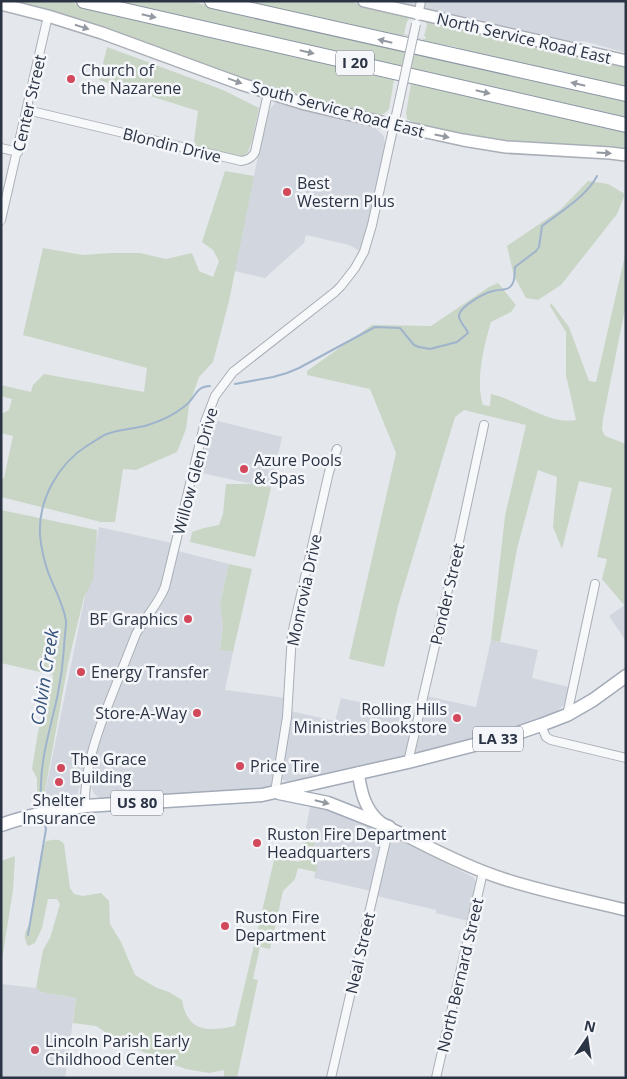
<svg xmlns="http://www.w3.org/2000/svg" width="627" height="1079" font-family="'Open Sans',sans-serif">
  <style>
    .built { fill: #d2d6de }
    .green { fill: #c9d6c5 }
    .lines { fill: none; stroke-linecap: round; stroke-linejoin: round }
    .stream { stroke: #9fb4cc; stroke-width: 2 }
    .street-casing { stroke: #a9aeb7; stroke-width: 10 }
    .secondary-casing { stroke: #a9aeb7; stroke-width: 14 }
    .primary-casing { stroke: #a3abb8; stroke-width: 15 }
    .highway-casing { stroke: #8b94a3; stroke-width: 16 }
    .street { stroke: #f7f8fa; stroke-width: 8 }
    .secondary { stroke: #fff; stroke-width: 11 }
    .primary { stroke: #fff; stroke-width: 12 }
    .highway { stroke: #fff; stroke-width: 14 }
    .street-bridge-casing { stroke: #a9aeb7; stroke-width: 10; stroke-linecap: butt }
    .street-bridge { stroke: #f7f8fa; stroke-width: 8 }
    .oneway { fill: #959aa2 }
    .poi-dot { fill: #d1495b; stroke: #f4f6f9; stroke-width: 2 }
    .labels { text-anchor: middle; stroke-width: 5; stroke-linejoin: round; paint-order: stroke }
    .shield { fill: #f4f6f9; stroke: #676e7b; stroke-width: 1 }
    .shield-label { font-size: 15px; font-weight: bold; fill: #2b3445 }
    .street-label { font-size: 16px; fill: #2b3445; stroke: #f4f6f9 }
    .poi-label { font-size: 16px; fill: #2b3445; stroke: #f4f6f9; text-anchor: start }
    .water-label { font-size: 18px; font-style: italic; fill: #34527a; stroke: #f4f6f9 }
  </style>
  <rect width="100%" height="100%" fill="#e4e7ec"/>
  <!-- built -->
  <path class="built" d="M394 1H626V53L595 44 583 41 575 42Z
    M278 102 332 117 372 127 377 129 383 135 384 138 385 145 365 237 360 251 349 245 306 235 304 243 265 278 234 271 264 128 270 109 275 103Z
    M210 419 282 437 271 488 197 472Z
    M99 527 172 543 159 591 132 634 101 713 82 775 77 797 71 802 42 808Z
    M178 551 229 564 220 604 223 625 220 649 233 652 225 690 286 698 284 717 272 784 270 787 252 790 102 799 95 795 92 789 91 784 94 763 103 730 139 636 144 628 158 610 166 597 170 583Z
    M626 604V641L609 616Z
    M491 640 538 650 532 678 569 687 565 703 563 706 556 712 521 726 468 740 293 782H287L282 779 281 775 290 711 335 721 341 698 416 715 426 696 476 707Z
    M311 803 380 829 382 832 383 836 371 891 314 878 317 864 313 834 305 832Z
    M395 838 473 877 475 880 477 885 468 921 436 913V910L377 896 389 845 391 840Z
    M1 984 36 988 40 992 76 998 65 1078H1Z"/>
  <!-- green -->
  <path class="green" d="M11 1H65L347 66 363 73 394 80 389 109C382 119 372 114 362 111L360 113 327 105 266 87Z
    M115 1H188L626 100V117Z
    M239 1H346L408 15 409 17 408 21H407L404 34 425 39 426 37 424 36 427 25 426 23 427 20 626 65V88L465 51 456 47 423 41V39L404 35 398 36Z
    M107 47 223 90 259 108 252 141 248 152 242 158 199 149 194 141 198 111 99 80Z
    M422 83 626 131V150L527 144 486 139 419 125 407 119 406 113 411 84Z
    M225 171 254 176 229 301 213 362 199 377 189 406 186 429 177 452 136 470 123 469 115 522H101L1 497V478H4L13 436 1 433V414L9 410 12 399 1 396V385L31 392 33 385 44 374 144 392 147 368 23 335 43 248 83 255 110 253H140L166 259 192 253 199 271 213 277 219 261 213 250 202 242Z
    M588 181 608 184 625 194 617 214 561 285 538 300 526 298 514 276 507 246 560 210Z
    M626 251V304L603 419 602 430 605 436 626 444V604L624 605 602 579 607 559 597 557 612 488 579 481 562 549 553 527 557 477 538 470 517 549 500 642 491 640 505 516 526 425 464 410 455 417 398 606 384 667 349 659 396 453 370 389 307 375V371L372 325 431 326 489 287 498 283 516 305 511 312 491 322C484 345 475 382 483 405L490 406 491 394C518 400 549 425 576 420L566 375V332L550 306 551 303 569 327 589 381 596 382Z
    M226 484H254L271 488 255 557 190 542 192 532 204 528 219 525 223 514Z
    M1 510 97 530 93 580 84 597 68 664 43 802H39L37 798V778L32 769 38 732 50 691 53 675 1 663Z
    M229 564 252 569 233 652 220 650 223 625 220 604Z
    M305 832 313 834 317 864 316 872 298 868 295 879 283 891 270 949 260 947 253 979 258 980 237 1078H224V1070L209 1073 186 1069 166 1062 119 1041 96 1026 73 1023 76 998 40 992 36 988 43 950 50 938 60 904 57 899H48L42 928 35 943 28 946C23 938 24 931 30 924L41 853 46 841C53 840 59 838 64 844L70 888 74 894 83 896 101 893 109 901 110 924 121 942 135 975 157 988 169 992 182 1000C187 1032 208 1032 235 1026L275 856 299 862Z
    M15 856 13 890 1 966V861Z"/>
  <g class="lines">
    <!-- stream -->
    <path class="stream" d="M235 384 273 377 287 373 299 368 375 327 400 328 414 345 419 347 430 349 457 342 468 333C466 327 458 321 459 315 461 306 484 293 493 291 499 289 507 291 511 286 516 281 514 272 515 267L536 251 539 247 542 226C559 213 587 196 597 176
      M41 802C40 795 41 789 41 783 42 752 52 723 58 693 61 678 63 663 64 648 64 640 66 630 66 622 65 607 53 586 48 572 44 560 41 547 40 535 38 500 58 464 88 445 94 442 101 436 107 434 120 429 135 429 148 425 161 421 175 414 185 406 197 397 194 387 210 386
      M28 935 46 829 45 824"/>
    <defs>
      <path id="street" d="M418 16 421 1
        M27 110 241 161C248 160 252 158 255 152L268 93
        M1 148 18 152
        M1 220 48 16
        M567 715 595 584
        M541 725 546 737 551 740 626 758
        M408 762 458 546 484 425
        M275 792 287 717 292 634 329 472 337 449
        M85 806C84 768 98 730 112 695 120 675 128 654 136 634 145 617 158 605 165 587L205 422 215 396 233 372 335 292 341 286 355 268 364 252 372 225 400 97
        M331 1078 389 827
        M436 1078 483 872"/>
      <path id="secondary" d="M364 1 626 61
        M1 4 48 16 102 33 241 84 305 104 394 125 463 140 506 147 610 153 626 155
        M358 773C361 789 363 803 374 816 383 827 400 833 413 839 442 854 472 869 504 879 544 892 585 900 626 910"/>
      <path id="primary" d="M279 793 328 803 389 827
        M1 825C28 815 57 810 85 806L262 795 408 762 509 736 541 725 567 715 593 700 626 676"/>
      <path id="highway" d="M84 1 626 125
        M212 1 626 94"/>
    </defs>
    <!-- street casing -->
    <use href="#street" class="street-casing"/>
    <!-- secondary casing -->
    <use href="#secondary" class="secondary-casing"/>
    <!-- primary casing -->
    <use href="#primary" class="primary-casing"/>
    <!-- highway casing -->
    <use href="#highway" class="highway-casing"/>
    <!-- street -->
    <use href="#street" class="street"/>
    <!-- secondary -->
    <use href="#secondary" class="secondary"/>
    <!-- primary -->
    <use href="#primary" class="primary"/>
    <!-- highway -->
    <use href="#highway" class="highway"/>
    <defs>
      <path id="street-bridge" d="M400 97 416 24"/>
    </defs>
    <!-- street-bridge casing -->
    <use href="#street-bridge" class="street-bridge-casing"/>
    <!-- street-bridge -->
    <use href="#street-bridge" class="street-bridge"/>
  </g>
  <!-- one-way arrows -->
  <defs><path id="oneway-solid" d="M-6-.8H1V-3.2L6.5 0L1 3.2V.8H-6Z" transform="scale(1.25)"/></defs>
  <g class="oneway">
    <use href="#oneway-solid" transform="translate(149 16) rotate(13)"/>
    <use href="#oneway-solid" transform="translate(82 27) rotate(18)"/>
    <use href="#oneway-solid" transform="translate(385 41) rotate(-167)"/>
    <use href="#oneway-solid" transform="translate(307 52) rotate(13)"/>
    <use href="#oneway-solid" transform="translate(235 81) rotate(20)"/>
    <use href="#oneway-solid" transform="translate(578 84) rotate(-167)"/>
    <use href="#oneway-solid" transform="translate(483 92) rotate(13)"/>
    <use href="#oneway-solid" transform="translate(442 136) rotate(12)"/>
    <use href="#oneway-solid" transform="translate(604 153) rotate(4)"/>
    <use href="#oneway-solid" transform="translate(322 802) rotate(14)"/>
  </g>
  <!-- markers -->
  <g class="poi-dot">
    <circle cx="71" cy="79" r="5"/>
    <circle cx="287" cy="192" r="5"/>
    <circle cx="244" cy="469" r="5"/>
    <circle cx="188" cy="619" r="5"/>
    <circle cx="81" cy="672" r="5"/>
    <circle cx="197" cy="713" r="5"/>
    <circle cx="457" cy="718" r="5"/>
    <circle cx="240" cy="766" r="5"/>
    <circle cx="61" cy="768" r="5"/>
    <circle cx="59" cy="782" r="5"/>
    <circle cx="257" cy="843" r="5"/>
    <circle cx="225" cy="926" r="5"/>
    <circle cx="35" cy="1050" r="5"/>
  </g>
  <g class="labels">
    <!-- shield labels -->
    <g class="shield">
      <rect x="336" y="50.5" width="38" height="25" rx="4"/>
      <rect x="473" y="726.5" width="50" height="25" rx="4"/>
      <rect x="111" y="790.5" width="52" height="25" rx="4"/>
    </g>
    <g class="shield-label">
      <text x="355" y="68">I 20</text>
      <text x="498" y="744">LA 33</text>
      <text x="137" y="808">US 80</text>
    </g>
    <!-- street labels -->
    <g class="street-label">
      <text transform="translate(524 38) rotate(13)" y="6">North Service Road East</text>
      <text transform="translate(29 103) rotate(-77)" y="6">Center Street</text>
      <text transform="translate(338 109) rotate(15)" y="6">South Service Road East</text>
      <text transform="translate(172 145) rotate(14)" y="6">Blondin Drive</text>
      <text transform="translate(195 471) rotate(-75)" y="6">Willow Glen Drive</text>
      <text transform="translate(304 590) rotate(-78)" y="6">Monrovia Drive</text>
      <text transform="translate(447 594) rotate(-77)" y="6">Ponder Street</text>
      <text transform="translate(360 953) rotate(-77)" y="6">Neal Street</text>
      <text transform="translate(460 975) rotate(-77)" y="6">North Bernard Street</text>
    </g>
    <!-- poi labels -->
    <g class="poi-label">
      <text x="81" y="76">Church of<tspan x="81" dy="18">the Nazarene</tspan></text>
      <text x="297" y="189">Best<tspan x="297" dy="18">Western Plus</tspan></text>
      <text x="254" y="466">Azure Pools<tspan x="254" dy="18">&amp; Spas</tspan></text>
      <text x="178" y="625" text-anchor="end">BF Graphics</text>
      <text x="91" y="678">Energy Transfer</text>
      <text x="447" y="715" text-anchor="end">Rolling Hills<tspan x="447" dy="18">Ministries Bookstore</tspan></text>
      <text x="187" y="719" text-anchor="end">Store-A-Way</text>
      <text x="71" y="765">The Grace<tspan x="71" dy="18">Building</tspan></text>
      <text x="250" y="772">Price Tire</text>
      <text x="59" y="806" text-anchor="middle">Shelter<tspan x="59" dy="18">Insurance</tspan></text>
      <text x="267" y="840">Ruston Fire Department<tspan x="267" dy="18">Headquarters</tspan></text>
      <text x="235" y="923">Ruston Fire<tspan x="235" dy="18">Department</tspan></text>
      <text x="45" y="1047">Lincoln Parish Early<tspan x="45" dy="18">Childhood Center</tspan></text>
    </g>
    <!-- water labels -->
    <g class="water-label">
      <text transform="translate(45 677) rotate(-81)" y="6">Colvin Creek</text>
    </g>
  </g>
  <!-- border -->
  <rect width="627" height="1079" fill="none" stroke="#2b3445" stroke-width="5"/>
  <!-- north arrow -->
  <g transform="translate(587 1039) rotate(13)" stroke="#f4f6f9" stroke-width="4" paint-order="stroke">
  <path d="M0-4L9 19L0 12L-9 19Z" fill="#2b3445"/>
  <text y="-8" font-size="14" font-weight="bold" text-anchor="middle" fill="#2b3445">N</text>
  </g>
</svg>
